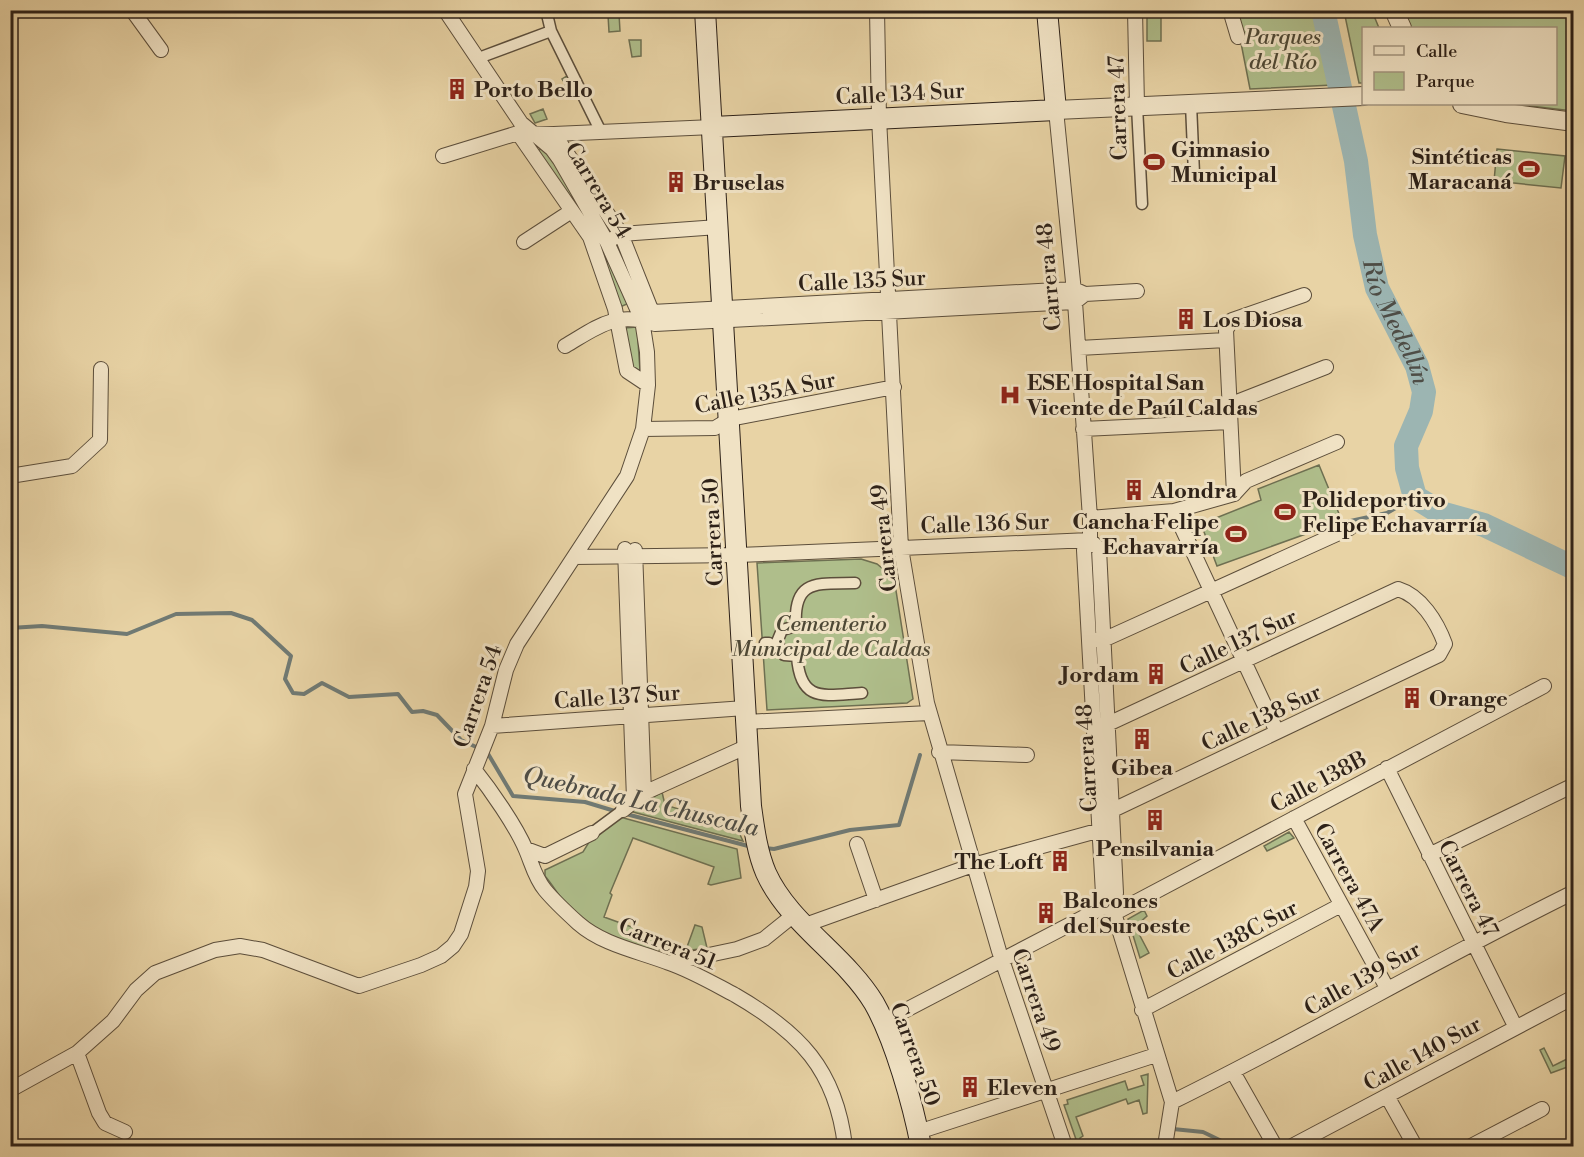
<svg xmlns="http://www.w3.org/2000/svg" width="1584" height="1157" font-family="'Libre Bodoni',serif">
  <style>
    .green { fill: #afbe8b; stroke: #6e7052; stroke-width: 1.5 }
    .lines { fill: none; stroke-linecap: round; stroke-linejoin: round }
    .stream { stroke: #707a74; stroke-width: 4 }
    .river { stroke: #9cb5b2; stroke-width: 24 }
    .pedestrian-casing { stroke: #5c4e3b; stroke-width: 13 }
    .minor-casing { stroke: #5c4e3b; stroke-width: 16 }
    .tertiary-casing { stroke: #5c4e3b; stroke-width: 20 }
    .secondary-casing { stroke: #2d2118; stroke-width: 22 }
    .pedestrian { stroke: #f0e2c4; stroke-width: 10 }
    .minor { stroke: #f0e2c4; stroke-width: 14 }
    .tertiary { stroke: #f0e2c4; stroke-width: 18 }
    .secondary { stroke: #f0e2c4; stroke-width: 20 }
    .labels { text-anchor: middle; stroke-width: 6; stroke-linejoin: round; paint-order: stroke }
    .park-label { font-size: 22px; font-style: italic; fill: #4e4835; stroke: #f0e2c4 }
    .poi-label { font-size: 22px; font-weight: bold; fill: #2d2118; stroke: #f0e2c4; text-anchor: start }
    .street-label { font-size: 22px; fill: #2d2118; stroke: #f0e2c4 }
    .water-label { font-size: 24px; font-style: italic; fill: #4e4d46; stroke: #f0e2c4 }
  </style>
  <rect width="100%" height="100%" fill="#e8d3a5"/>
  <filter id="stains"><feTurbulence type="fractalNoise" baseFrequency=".00333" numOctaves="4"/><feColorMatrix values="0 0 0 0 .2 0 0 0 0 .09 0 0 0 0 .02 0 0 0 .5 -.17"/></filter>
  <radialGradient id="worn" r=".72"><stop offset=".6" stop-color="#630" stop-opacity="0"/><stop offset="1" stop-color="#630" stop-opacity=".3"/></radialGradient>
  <!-- green -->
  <path class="green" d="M1147 11H1161V41H1147Z
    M1235 11H1314L1333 85 1250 89 1241 43 1243 38Z
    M1344 11H1372L1379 28H1364L1363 83H1359Z
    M1404 11H1573V111L1514 104H1556V28H1411Z
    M619 14 620 31 609 32 608 15Z
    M629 40H641V56L632 57Z
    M570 74 577 89 563 95 557 90 566 85 562 79Z
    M543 109 547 119 535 123 530 114Z
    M545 147 588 217 589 229 537 151Z
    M1497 149 1565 156 1561 188 1494 181Z
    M603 248 628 300 627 304 620 307 597 251Z
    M637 327 640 371H636L632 366 625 328Z
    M1319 465 1342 521 1217 566 1201 524 1261 500 1258 489Z
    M861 559 877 564 894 578 913 699 907 703 767 710 757 563Z
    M662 792 665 805 736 826 743 841 629 811Z
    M620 817 737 849 741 878 711 885 708 884 714 867 633 838 610 893 612 895 604 917 687 947 695 925 702 927 707 948C663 955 615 948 580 919 566 908 556 889 545 876V870L583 852 594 834Z
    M1289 832 1294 838 1267 851 1264 846Z
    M1144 910 1147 916 1137 925 1140 930 1138 932 1149 953 1140 958 1128 919Z
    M1544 1048 1553 1066 1573 1056V1065L1551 1073 1540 1050Z
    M1148 1074 1147 1113 1143 1114 1139 1100 1128 1104 1126 1099 1076 1117 1083 1136 1080 1138 1078 1145 1064 1105 1068 1104 1067 1100 1125 1081 1128 1090 1144 1085 1141 1076Z"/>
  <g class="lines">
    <!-- stream -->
    <path class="stream" d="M1346 522 1387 513 1415 497
      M10 628 42 626 127 634 176 614 231 613 252 620 291 656 285 679 293 693 304 694 322 683 349 697 398 694 412 712 423 711 437 715 461 740 487 752 513 796 585 802 618 812
      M626 814 752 847
      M765 848 774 849 850 830 899 825 920 755
      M1173 1129 1203 1132 1232 1146"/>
    <!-- river -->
    <path class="river" id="s1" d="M1323 10 1356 161 1365 235 1377 288 1417 366 1424 392 1421 411 1406 446 1407 468 1415 497 1441 513 1484 525 1574 568"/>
    <defs>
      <path id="pedestrian" d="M546 10 551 31 601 132
        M484 56 551 31
        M1191 104 1194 174
        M1137 106 1142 204
        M855 583C818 584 793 578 796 626L782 630 777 642 784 655 797 656C800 704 825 695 862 693
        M765 643H769
        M592 833 623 810"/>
      <path id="minor" d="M132 10 161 50
        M877 10 879 118 901 548 927 703 999 951 1065 1146
        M1135 10 1137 106
        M1230 10 1238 37
        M10 17 15 10
        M1056 110 1075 302 1090 518V540L1084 550 1103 894 1111 903 1172 1102 1165 1146
        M518 133 590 237 615 309 627 371 648 385
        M554 134 621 234 652 312
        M443 156 518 133 554 134 713 127
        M614 238 621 234 718 227
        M524 242 570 212
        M642 320 652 312 1074 289 1085 294 1137 291
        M565 346C599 326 615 311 655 324L1075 302 1085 294
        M1079 348 1226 340
        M1229 405 1326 367
        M643 429 715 428 730 419 894 387
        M1083 429 1230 422
        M10 476 72 466 100 440 101 369
        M1234 494 1226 330 1232 320 1304 295
        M1174 511 1277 732
        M1090 518 1174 511 1234 494 1246 481 1337 442
        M1090 540 1099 549 1116 893 1111 903
        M625 549 634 799
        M635 550 644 793
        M574 557 738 555 1090 540
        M1095 640H1103L1350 528
        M746 722 929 713
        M1095 725 1108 724 1398 589C1421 596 1437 622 1445 644L1439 655 1113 810 1100 811
        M492 726 745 708
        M939 752 1027 755
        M1387 768 1515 1026
        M474 769C490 789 516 826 526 850 532 864 535 878 545 890 555 902 567 913 578 923 603 945 638 951 669 963 692 971 714 984 735 995 799 1032 836 1069 845 1146
        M623 810 644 793 748 746
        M1294 818 1387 988
        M857 844 876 900
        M526 849 545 856 592 833
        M1429 855 1574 785
        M1113 914 1544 686
        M805 925 973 865 1108 828
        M671 963 737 949 764 939 795 914
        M1142 1010 1341 905
        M883 1022 1111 903
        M77 1053 99 1113 105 1123 125 1132
        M1233 1072 1275 1146
        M10 1090 77 1053 113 1021 136 990 155 973 215 950 240 946 263 950 359 986 421 965 441 956 453 946 461 934 476 887 478 871 465 794 492 726 506 670 517 644 627 476 643 429 648 385 647 352 642 320 607 242 560 160 552 149 521 123 445 10
        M1387 1096 1415 1146
        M1172 1102C1308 1035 1438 959 1574 892
        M918 1132 1156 1055
        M1292 1146 1574 997
        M1471 1146 1542 1109"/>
      <path id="tertiary" d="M1394 10 1402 28
        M1462 104 1506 113 1574 122
        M1056 110 1364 96"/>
      <path id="secondary" d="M705 10 751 806C754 828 757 852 766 873 789 924 845 955 874 1003 895 1040 913 1105 921 1146
        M713 127 1056 110 1047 10"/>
    </defs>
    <!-- pedestrian casing -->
    <use href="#pedestrian" class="pedestrian-casing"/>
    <!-- minor casing -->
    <use href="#minor" class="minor-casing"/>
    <!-- tertiary casing -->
    <use href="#tertiary" class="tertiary-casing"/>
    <!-- secondary casing -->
    <use href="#secondary" class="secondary-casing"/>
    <!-- pedestrian -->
    <use href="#pedestrian" class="pedestrian"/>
    <!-- minor -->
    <use href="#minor" class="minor"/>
    <!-- tertiary -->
    <use href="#tertiary" class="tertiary"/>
    <!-- secondary -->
    <use href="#secondary" class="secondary"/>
  </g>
  <!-- icons -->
  <defs>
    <symbol id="building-bare" viewBox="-9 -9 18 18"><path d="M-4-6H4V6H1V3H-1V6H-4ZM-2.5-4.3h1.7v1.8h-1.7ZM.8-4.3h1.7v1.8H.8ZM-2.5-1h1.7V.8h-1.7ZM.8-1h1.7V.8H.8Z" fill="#8f2418" stroke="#f0e2c4" stroke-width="2.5" paint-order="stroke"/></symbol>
    <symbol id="stadium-bare" viewBox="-9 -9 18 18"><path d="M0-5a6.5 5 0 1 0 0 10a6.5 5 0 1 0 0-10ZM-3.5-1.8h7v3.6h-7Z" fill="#8f2418" stroke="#f0e2c4" stroke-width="2.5" paint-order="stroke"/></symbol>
    <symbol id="hospital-bare" viewBox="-9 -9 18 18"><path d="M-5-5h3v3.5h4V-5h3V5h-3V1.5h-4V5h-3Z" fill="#8f2418" stroke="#f0e2c4" stroke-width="2.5" paint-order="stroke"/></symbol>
  </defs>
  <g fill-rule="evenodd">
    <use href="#building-bare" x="442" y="74" width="30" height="30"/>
    <use href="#stadium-bare" x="1139" y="147" width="30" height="30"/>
    <use href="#stadium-bare" x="1514" y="154" width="30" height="30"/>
    <use href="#building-bare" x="661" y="167" width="30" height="30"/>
    <use href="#building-bare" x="1171" y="304" width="30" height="30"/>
    <use href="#hospital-bare" x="995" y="380" width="30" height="30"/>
    <use href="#building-bare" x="1119" y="475" width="30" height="30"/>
    <use href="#stadium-bare" x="1270" y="497" width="30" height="30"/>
    <use href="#stadium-bare" x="1221" y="519" width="30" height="30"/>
    <use href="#building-bare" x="1141" y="659" width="30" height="30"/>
    <use href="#building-bare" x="1397" y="683" width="30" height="30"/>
    <use href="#building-bare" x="1127" y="724" width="30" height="30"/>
    <use href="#building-bare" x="1140" y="805" width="30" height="30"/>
    <use href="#building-bare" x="1045" y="846" width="30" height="30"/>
    <use href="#building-bare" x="1031" y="898" width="30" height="30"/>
    <use href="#building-bare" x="955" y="1072" width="30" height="30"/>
  </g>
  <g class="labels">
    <!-- park labels -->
    <g class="park-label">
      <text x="1283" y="44">Parques<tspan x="1283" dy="25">del Río</tspan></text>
      <text x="831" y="631">Cementerio<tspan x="831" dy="25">Municipal de Caldas</tspan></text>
    </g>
    <!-- poi labels -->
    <g class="poi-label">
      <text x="474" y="97">Porto Bello</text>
      <text x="1171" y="157">Gimnasio<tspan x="1171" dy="25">Municipal</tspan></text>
      <text x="1512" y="164" text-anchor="end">Sintéticas<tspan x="1512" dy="25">Maracaná</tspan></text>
      <text x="693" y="190">Bruselas</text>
      <text x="1203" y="327">Los Diosa</text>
      <text x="1027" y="390">ESE Hospital San<tspan x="1027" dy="25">Vicente de Paúl Caldas</tspan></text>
      <text x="1151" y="498">Alondra</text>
      <text x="1302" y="507">Polideportivo<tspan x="1302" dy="25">Felipe Echavarría</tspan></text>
      <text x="1219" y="529" text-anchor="end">Cancha Felipe<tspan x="1219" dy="25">Echavarría</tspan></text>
      <text x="1139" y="682" text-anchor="end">Jordam</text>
      <text x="1429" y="706">Orange</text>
      <text x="1142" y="775" text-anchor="middle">Gibea</text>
      <text x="1155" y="856" text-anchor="middle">Pensilvania</text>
      <text x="1043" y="869" text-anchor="end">The Loft</text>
      <text x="1063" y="908">Balcones<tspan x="1063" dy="25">del Suroeste</tspan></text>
      <text x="987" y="1095">Eleven</text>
    </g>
    <!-- street labels -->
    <g class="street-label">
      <text transform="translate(900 93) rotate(-3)" y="8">Calle 134 Sur</text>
      <text transform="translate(1117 108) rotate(-92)" y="8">Carrera 47</text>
      <text transform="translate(599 190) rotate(59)" y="8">Carrera 54</text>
      <text transform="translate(1048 277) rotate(-95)" y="8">Carrera 48</text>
      <text transform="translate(862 280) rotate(-3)" y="8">Calle 135 Sur</text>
      <text transform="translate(765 392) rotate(-11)" y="8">Calle 135A Sur</text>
      <text transform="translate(985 523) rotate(-2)" y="8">Calle 136 Sur</text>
      <text transform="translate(712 532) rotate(-93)" y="8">Carrera 50</text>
      <text transform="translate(883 538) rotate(-96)" y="8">Carrera 49</text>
      <text transform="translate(1238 641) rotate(-25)" y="8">Calle 137 Sur</text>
      <text transform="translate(477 696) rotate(-71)" y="8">Carrera 54</text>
      <text transform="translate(617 696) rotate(-4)" y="8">Calle 137 Sur</text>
      <text transform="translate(1261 717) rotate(-25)" y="8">Calle 138 Sur</text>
      <text transform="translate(1086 758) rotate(-93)" y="8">Carrera 48</text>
      <text transform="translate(1318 781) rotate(-28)" y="8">Calle 138B</text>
      <text transform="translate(1350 877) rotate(61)" y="8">Carrera 47A</text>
      <text transform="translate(1469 888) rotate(63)" y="8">Carrera 47</text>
      <text transform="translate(1232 939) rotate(-28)" y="8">Calle 138C Sur</text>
      <text transform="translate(668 943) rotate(22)" y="8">Carrera 51</text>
      <text transform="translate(1362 978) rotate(-29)" y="8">Calle 139 Sur</text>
      <text transform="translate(1037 1000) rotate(71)" y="8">Carrera 49</text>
      <text transform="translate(1422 1053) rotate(-29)" y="8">Calle 140 Sur</text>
      <text transform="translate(916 1054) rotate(70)" y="8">Carrera 50</text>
    </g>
    <!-- water labels -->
    <g class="water-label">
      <text dy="8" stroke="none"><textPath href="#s1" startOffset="322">Río Medellín</textPath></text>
      <text transform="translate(641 801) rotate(13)" y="8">Quebrada La Chuscala</text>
    </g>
  </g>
  <!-- margin -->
  <rect width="1584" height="1157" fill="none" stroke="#e8d3a5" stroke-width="36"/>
  <rect x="12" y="12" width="1560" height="1133" fill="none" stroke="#2d2118" stroke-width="3"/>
  <rect x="18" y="18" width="1548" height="1121" fill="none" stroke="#2d2118" stroke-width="1.5"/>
  <!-- legend -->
  <rect x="1362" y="27" width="195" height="78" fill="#f0e2c4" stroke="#a2957f" stroke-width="1.5"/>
  <rect x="1374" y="46" width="30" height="9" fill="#f0e2c4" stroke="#a2957f" stroke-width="1.5"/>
  <text x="1416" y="57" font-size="18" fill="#2d2118">Calle</text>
  <rect x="1374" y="72" width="30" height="18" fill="#afbe8b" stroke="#a2957f" stroke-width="1.5"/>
  <text x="1416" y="87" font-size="18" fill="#2d2118">Parque</text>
  <rect width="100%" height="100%" filter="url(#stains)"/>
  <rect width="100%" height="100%" fill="url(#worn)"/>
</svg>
